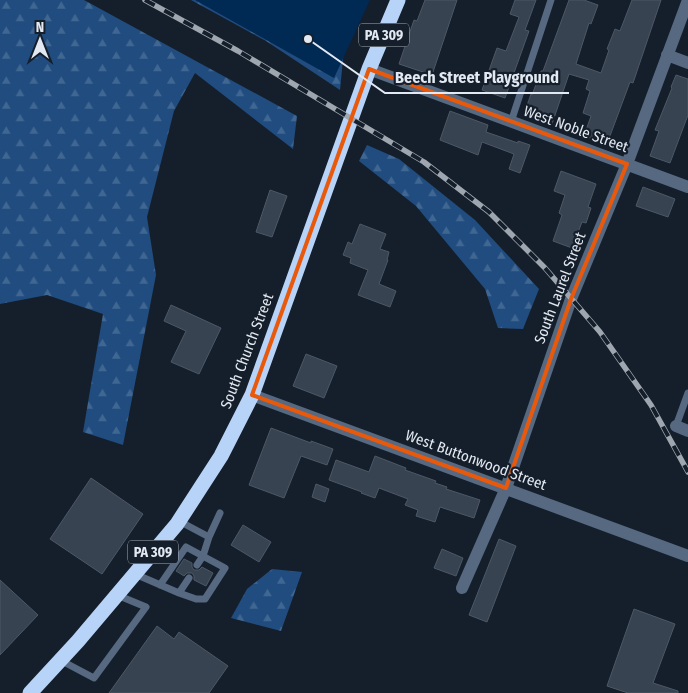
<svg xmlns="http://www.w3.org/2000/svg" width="688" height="693" font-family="'Fira Sans Condensed',sans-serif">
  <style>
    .forest { fill: url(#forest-firs) }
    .park { fill: #002954 }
    .building { fill: #384351; stroke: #4d5867 }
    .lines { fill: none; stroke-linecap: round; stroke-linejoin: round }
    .lane { stroke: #566981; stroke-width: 7 }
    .street { stroke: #566981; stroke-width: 12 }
    .highway { stroke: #b7d4f8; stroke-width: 15 }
    .rail-casing { stroke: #9ea6b0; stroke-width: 5.5 }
    .rail { stroke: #151f2b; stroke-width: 4; stroke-dasharray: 11; stroke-linecap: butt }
    .marked { fill: none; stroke: #e8590c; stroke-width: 4; stroke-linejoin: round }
    .labels { text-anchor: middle; stroke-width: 4.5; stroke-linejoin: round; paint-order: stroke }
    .shield { fill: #151f2b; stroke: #a4acb6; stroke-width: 1 }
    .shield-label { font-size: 14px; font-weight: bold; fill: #e2e9f2 }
    .street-label { font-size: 15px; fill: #e2e9f2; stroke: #151f2b }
    .leader { fill: none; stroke: #e2e9f2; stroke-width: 2 }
    .callout-dot { fill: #e2e9f2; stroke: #151f2b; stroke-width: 2 }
    .callout-label { font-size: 16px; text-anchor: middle; font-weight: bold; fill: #e2e9f2; stroke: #151f2b; stroke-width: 4.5; stroke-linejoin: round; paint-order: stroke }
  </style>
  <defs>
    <pattern id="forest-firs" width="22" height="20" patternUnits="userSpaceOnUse" patternTransform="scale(1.25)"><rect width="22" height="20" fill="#204c7f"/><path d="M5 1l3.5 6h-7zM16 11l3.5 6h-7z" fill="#406692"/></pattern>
  </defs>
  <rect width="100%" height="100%" fill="#151f2b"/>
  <!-- forest -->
  <path class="forest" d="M0 0H84L297 116 293 149 195 73 174 111 147 217 156 275 123 445 83 432 103 314 47 295 0 304Z
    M191 0H220L344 49 340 90 266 41Z
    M367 145 399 159 475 220 539 289 523 329 498 328 485 289 416 206 359 161Z
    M272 569 302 572 281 631 231 618 247 589Z"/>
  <!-- park -->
  <path class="park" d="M195 0H370L334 78Z"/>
  <!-- building -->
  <path class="building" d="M425 0H457L432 75 399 64 414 20 417 21Z
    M515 0H536L525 30 529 31 505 98 482 90 497 48 506 51 519 17 510 14Z
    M569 0H584L598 5 591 24 589 23 576 64 601 73 609 50 607 49 615 29 620 31 632 0H661L633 83 630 82 607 144 584 136 591 116 583 113 590 91 586 89 589 80 569 74 552 124 524 114 531 94 532 95 541 71H543Z
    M676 75 688 79V115L670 163 650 156 659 131 655 130 672 88 671 87Z
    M450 111 488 125 486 132 518 143V141L530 145 520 173 509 169 514 154 482 142 478 155 440 140Z
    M561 171 596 184 588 207 591 208 586 223 582 222 572 248 553 241 562 215 559 213 565 195 554 191Z
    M643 187 675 199 668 217 636 206Z
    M270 190 287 196 272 237 256 232Z
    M360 224 386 234 380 249 389 252 387 260H388L379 284 396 291 390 307 358 295 368 270 350 263 351 258 343 255 348 242 352 244Z
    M171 305 221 328 199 374 171 362 186 331 164 321Z
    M306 354 337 366 324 398 293 386Z
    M271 428 311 443V441L333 449 327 465 301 456 284 498 249 485Z
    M375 456 406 468 405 470 436 481 435 483 447 487 446 489 480 500 474 518 440 507 435 522 416 516 418 510 405 505 408 499 379 488 375 498 361 493 362 492 329 480 336 460 369 472Z
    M91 478 143 514 102 574 50 539Z
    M316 484 329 489 325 502 312 497Z
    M243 525 271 542 259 562 231 545Z
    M499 539 516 546 487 622 469 615Z
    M442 549 463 558 456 576 434 568Z
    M184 559 192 563V567L194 570H199L202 567 213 573 206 586 194 580V576L192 573H187L184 576 176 571Z
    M0 580 38 615 0 655Z
    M634 609 675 624 653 683 678 691V693H628L607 686Z
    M157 626 174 639 179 632 228 666 209 693H109Z"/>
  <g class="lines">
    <!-- lane -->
    <path class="lane" d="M511 122 551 0
      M676 426 688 393
      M179 521 209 537 203 556 197 565
      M209 537 220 513
      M135 574 179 593 189 578
      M160 585 186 547 225 568 205 599H196L179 593
      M60 660 94 678 146 607 117 595"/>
    <!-- street -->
    <path class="street" d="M667 55 688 63
      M369 69 688 187
      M252 395 688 556
      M676 426 688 431
      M462 588 506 488 571 299 627 164 688 0"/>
    <!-- highway -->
    <path class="highway" d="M30 693 78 641 177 524 221 456 252 395 369 69 398 0"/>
    <defs>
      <path id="rail" d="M145 0 238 51 424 162 489 212 545 268 600 332 651 405 688 472"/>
    </defs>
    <!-- rail casing -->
    <use href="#rail" class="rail-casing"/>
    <!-- rail -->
    <use href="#rail" class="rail"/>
  </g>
  <!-- marked area -->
  <path class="marked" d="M369 69 627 164 571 299 506 488 252 395Z"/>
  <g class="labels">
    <!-- shield labels -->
    <g class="shield">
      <rect x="359" y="23.5" width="50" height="23" rx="4"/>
      <rect x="128" y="540.5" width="50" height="23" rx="4"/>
    </g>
    <g class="shield-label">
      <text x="384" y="40">PA 309</text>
      <text x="153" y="557">PA 309</text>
    </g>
    <!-- street labels -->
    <g class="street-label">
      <text transform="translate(576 129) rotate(20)" y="5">West Noble Street</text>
      <text transform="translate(560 288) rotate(-69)" y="5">South Laurel Street</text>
      <text transform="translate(247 351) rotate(-69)" y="5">South Church Street</text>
      <text transform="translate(476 460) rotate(20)" y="5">West Buttonwood Street</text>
    </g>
  </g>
  <!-- callouts -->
  <path class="leader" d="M308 39L385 93H569"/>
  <circle class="callout-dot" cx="308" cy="39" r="5"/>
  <g class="callout-label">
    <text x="477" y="83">Beech Street Playground</text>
  </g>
  <!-- north arrow -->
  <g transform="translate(40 40)" stroke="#151f2b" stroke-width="4" paint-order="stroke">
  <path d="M0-4L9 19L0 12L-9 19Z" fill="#e2e9f2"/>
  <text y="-8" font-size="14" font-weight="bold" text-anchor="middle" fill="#e2e9f2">N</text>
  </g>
</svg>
